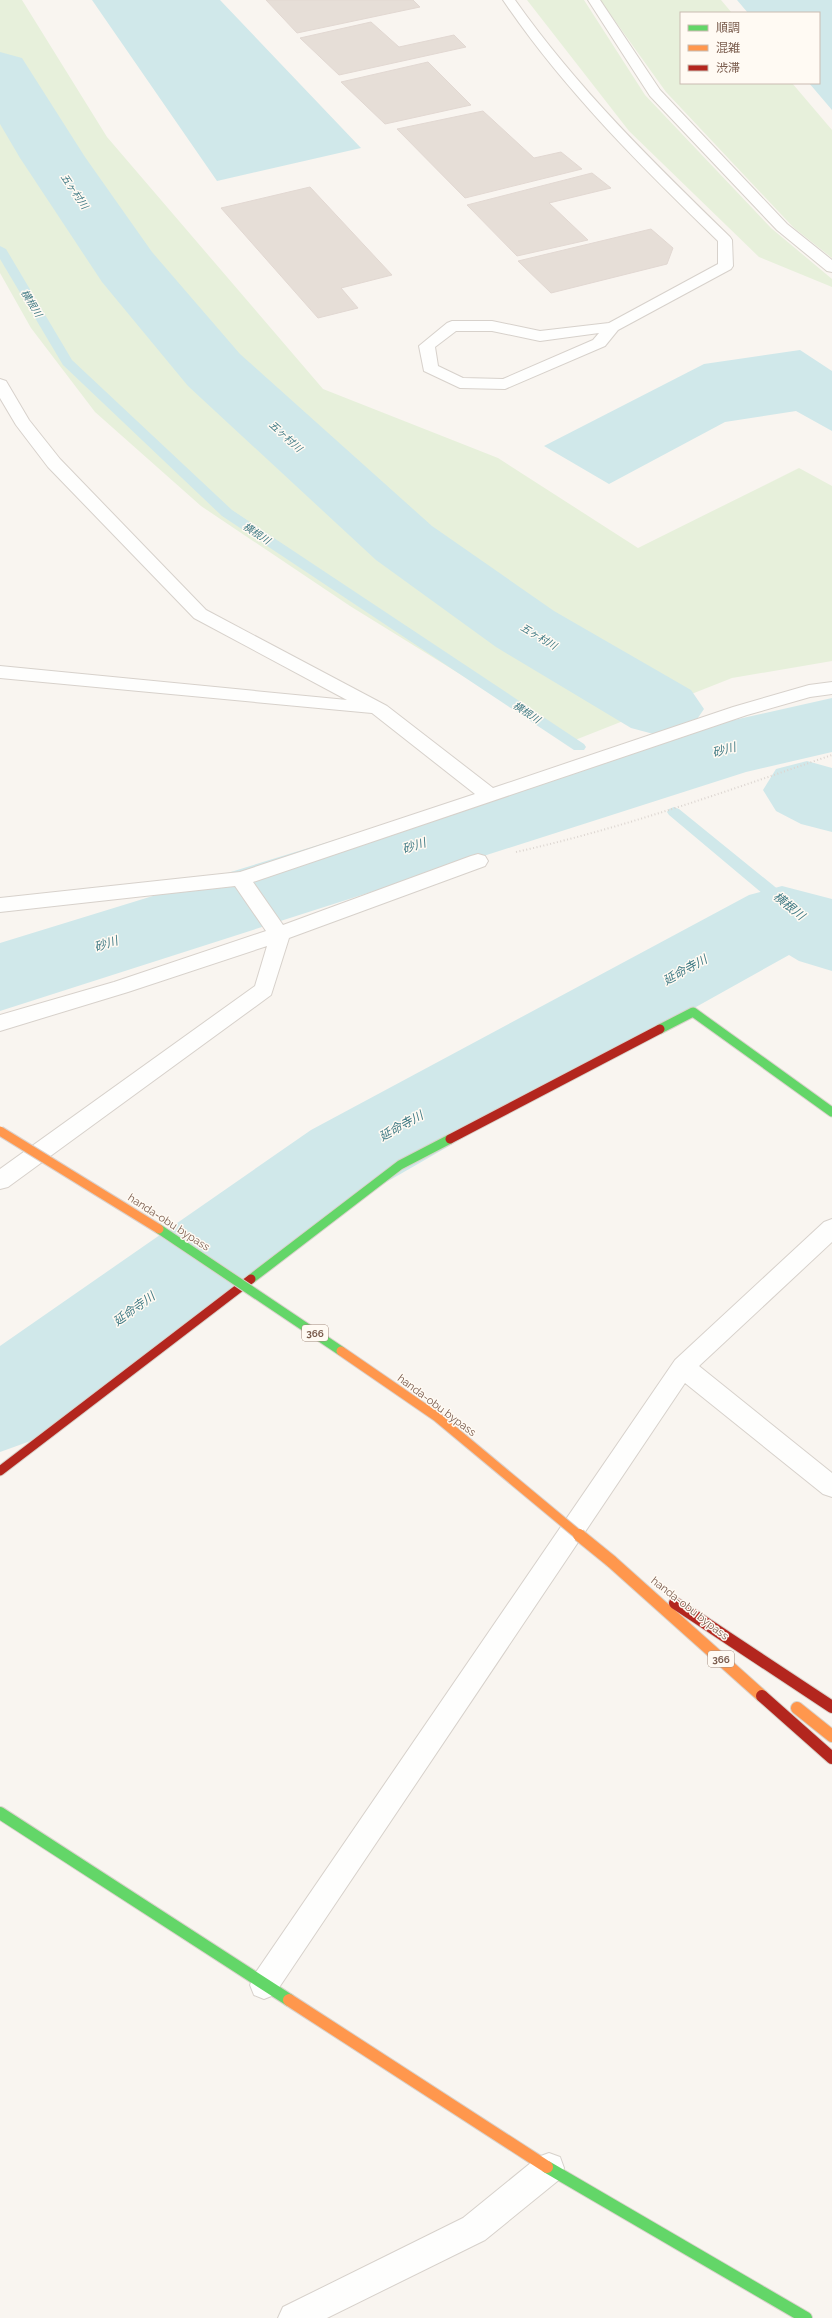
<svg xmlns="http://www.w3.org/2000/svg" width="832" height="2318" font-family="Raleway,'Noto Sans JP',sans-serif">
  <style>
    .green { fill: #e7f0db }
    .water { fill: #d0e8ea }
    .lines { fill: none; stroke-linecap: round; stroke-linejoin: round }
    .stream { fill: #d0e8ea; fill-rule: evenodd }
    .river { fill: #d0e8ea; fill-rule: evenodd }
    .building { fill: #e6ded7; stroke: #e2d8d2 }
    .street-casing { stroke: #d7d1cb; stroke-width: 2 }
    .fast-far1-casing { stroke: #d9d2cb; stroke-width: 11 }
    .fast-casing { stroke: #d9d2cb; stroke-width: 14 }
    .slow-casing { stroke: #d9d2cb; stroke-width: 14 }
    .jam-far1-casing { stroke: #d9d2cb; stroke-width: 11 }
    .jam-casing { stroke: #d9d2cb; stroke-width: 14 }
    .path { stroke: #dcd5d0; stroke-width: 2; stroke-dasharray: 1 2.5; stroke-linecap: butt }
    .street { fill: #fefefd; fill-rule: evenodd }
    .fast-far1 { stroke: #63d668; stroke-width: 9 }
    .fast { stroke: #63d668; stroke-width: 12 }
    .slow { stroke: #ff974d; stroke-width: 12 }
    .jam-far1 { stroke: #b3261e; stroke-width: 9 }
    .jam { stroke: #b3261e; stroke-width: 12 }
    .fast-bridge-casing { stroke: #dad1cc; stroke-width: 11; stroke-linecap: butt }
    .slow-bridge-far1-casing { stroke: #dad1cc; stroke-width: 11; stroke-linecap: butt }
    .slow-bridge-casing { stroke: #dad1cc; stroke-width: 14; stroke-linecap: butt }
    .fast-bridge { stroke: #63d668; stroke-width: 9 }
    .slow-bridge-far1 { stroke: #ff974d; stroke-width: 9 }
    .slow-bridge { stroke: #ff974d; stroke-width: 12 }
    .labels { text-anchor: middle; stroke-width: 3; stroke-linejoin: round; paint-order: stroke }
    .far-water-label { font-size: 10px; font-style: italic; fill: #437c86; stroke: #fffaf3 }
    .shield { fill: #fffaf3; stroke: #a28b7f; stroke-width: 1 }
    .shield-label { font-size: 10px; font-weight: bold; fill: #7a5c4d }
    .street-label { font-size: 11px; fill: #7a5c4d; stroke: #fffaf3 }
    .water-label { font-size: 12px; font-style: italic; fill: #437c86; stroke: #fffaf3 }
  </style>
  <rect width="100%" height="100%" fill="#f9f5f0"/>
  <!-- green -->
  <path class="green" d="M0 0H22L107 137 323 389 498 458 638 548 799 468 832 486V661L732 678 570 742 350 606 201 506 95 412 31 328 0 273Z
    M527 0H584L645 95 771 228 832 279V287L759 257 629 131Z
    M600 0H721L732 13H681V83H792L832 130V258L794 228 666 92Z"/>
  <!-- water -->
  <path class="water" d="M92 0H220L361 148 217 181Z
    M737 0H832V110L809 83H819V13H748Z
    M800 350 832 371V431L796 411 725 422 609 484 544 446 704 364Z"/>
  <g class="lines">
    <!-- stream -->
    <path class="stream" d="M0 246 6 249 72 360 232 510 584 744 586 747 584 750H574L222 516 63 365 0 259Z
      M674 807 679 809 817 921 819 925 817 929H805L669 815 667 812 669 809Z"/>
    <!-- river -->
    <path class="river" d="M0 52 22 58 85 157 152 252 240 354 432 526 554 611 691 690 704 709 691 728 661 736 631 728 496 647 376 560 188 386 102 282 20 158 0 124Z
      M832 698V752L746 772 0 1011V943L698 728Z
      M807 761 832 768V832L801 824 776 811 763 790 776 769Z
      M782 886 832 899V971L799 961 789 955 517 1107 383 1184 39 1438 0 1452V1346L311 1130 749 895Z"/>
  </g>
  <!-- building -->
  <path class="building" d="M266 0H413L420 7 297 33Z
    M371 22 399 47 454 35 466 47 339 75 300 38Z
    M428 62 471 105 385 124 341 82Z
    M483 111 534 158 561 152 582 169 465 198 397 129Z
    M592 173 611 188 549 203 588 240 517 256 467 205Z
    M310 187 392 275 341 288 358 308 318 318 221 208Z
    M651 229 673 248 667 264 551 293 518 261Z"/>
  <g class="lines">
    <defs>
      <path id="street" d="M503 0H515C577 88 653 162 730 237L732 240 733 266 731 269 618 330 605 346 505 389 460 388 424 371 419 346 447 323 452 321H492L540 331 609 323 718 264V241C640 165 564 90 503 0ZM456 331H492L540 341 599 333 593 340 503 379 463 378 438 366 435 347Z
        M588 0H600L660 90 787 224 832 260V272L827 271 777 230 650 96Z
        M0 379 6 381 29 420 60 459 206 610 387 706 493 788 733 707 809 685 832 682V694L810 697 747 715 253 882 283 925 471 856 478 854 485 856 488 861 485 866 289 938 271 995 8 1187 0 1189V1169L255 986 267 946 128 992 0 1031V1015L114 982 266 931 235 886 0 912V898L240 872 475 794 372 713 0 678V666L347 700 194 618 48 467 16 425 0 398Z
        M832 1219V1242L699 1366 832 1473V1497L823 1494 685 1383 274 1995 264 1999 254 1995 250 1985 254 1975 675 1360 824 1222Z
        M549 2153 560 2157 564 2168 560 2179 485 2240 327 2318H278L283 2307 463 2218 538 2157Z"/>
      <path id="fast-far1" d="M660 1029 693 1012 832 1112
        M251 1279 400 1165 450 1139"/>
      <path id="fast" d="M0 1813 289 2000
        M547 2167 806 2318"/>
      <path id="slow" d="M611 1561 762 1696
        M797 1708 832 1736
        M289 2000 547 2167"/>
      <path id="jam-far1" d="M450 1139 660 1029
        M0 1471 251 1279"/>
      <path id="jam" d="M675 1603 832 1707
        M762 1696 832 1758"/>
    </defs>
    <!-- street casing -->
    <use href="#street" class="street-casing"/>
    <!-- fast-far1 casing -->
    <use href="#fast-far1" class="fast-far1-casing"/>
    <!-- fast casing -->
    <use href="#fast" class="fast-casing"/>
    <!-- slow casing -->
    <use href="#slow" class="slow-casing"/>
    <!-- jam-far1 casing -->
    <use href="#jam-far1" class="jam-far1-casing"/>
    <!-- jam casing -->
    <use href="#jam" class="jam-casing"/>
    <!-- path -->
    <path class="path" d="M516 852C624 828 727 791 832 755"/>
    <!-- street -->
    <use href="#street" class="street"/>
    <!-- fast-far1 -->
    <use href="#fast-far1" class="fast-far1"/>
    <!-- fast -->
    <use href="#fast" class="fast"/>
    <!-- slow -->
    <use href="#slow" class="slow"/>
    <!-- jam-far1 -->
    <use href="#jam-far1" class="jam-far1"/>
    <!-- jam -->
    <use href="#jam" class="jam"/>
    <defs>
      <path id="fast-bridge" d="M159 1229 341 1351"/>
      <path id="slow-bridge-far1" d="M0 1131 159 1229
        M341 1351 437 1417 580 1536"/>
      <path id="slow-bridge" d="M579 1535 611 1561"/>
    </defs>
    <!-- fast-bridge casing -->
    <use href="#fast-bridge" class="fast-bridge-casing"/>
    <!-- slow-bridge-far1 casing -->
    <use href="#slow-bridge-far1" class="slow-bridge-far1-casing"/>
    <!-- slow-bridge casing -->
    <use href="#slow-bridge" class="slow-bridge-casing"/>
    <!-- fast-bridge -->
    <use href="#fast-bridge" class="fast-bridge"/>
    <!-- slow-bridge-far1 -->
    <use href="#slow-bridge-far1" class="slow-bridge-far1"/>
    <!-- slow-bridge -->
    <use href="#slow-bridge" class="slow-bridge"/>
  </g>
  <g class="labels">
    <!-- far-water labels -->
    <g class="far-water-label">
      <text transform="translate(75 191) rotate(56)" y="4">五ヶ村川</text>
      <text transform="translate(32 303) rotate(59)" y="4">横根川</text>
      <text transform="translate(286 436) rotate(42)" y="4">五ヶ村川</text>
      <text transform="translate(257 533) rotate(34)" y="4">横根川</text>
      <text transform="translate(539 636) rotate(31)" y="4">五ヶ村川</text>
      <text transform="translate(527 712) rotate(34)" y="4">横根川</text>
    </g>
    <!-- shield labels -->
    <g class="shield">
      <rect x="302" y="1325" width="26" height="16" rx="3"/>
      <rect x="708" y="1651" width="26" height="16" rx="3"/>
    </g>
    <g class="shield-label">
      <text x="315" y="1337">366</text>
      <text x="721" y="1663">366</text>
    </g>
    <!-- street labels -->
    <g class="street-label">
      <text transform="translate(169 1222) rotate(33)" y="4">handa-obu bypass</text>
      <text transform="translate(437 1405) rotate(37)" y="4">handa-obu bypass</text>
      <text transform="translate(690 1608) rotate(38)" y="4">handa-obu bypass</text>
    </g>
    <!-- water labels -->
    <g class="water-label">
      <text transform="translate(724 750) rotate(-15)" y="4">砂川</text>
      <text transform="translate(414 846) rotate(-18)" y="4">砂川</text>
      <text transform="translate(789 906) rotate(39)" y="4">横根川</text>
      <text transform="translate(106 944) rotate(-18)" y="4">砂川</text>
      <text transform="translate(685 970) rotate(-29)" y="4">延命寺川</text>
      <text transform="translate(401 1126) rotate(-29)" y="4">延命寺川</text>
      <text transform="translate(134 1309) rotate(-36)" y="4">延命寺川</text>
    </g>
  </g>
  <!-- legend -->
  <rect x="680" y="12" width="140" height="72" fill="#fffaf3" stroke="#cabbb1"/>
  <rect x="688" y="25" width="20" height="6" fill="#63d668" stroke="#cabbb1"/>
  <text x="716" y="32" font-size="12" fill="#7a5c4d">順調</text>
  <rect x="688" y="45" width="20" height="6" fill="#ff974d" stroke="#cabbb1"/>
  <text x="716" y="52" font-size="12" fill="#7a5c4d">混雑</text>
  <rect x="688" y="65" width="20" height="6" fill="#b3261e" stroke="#cabbb1"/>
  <text x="716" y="72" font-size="12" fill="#7a5c4d">渋滞</text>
</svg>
